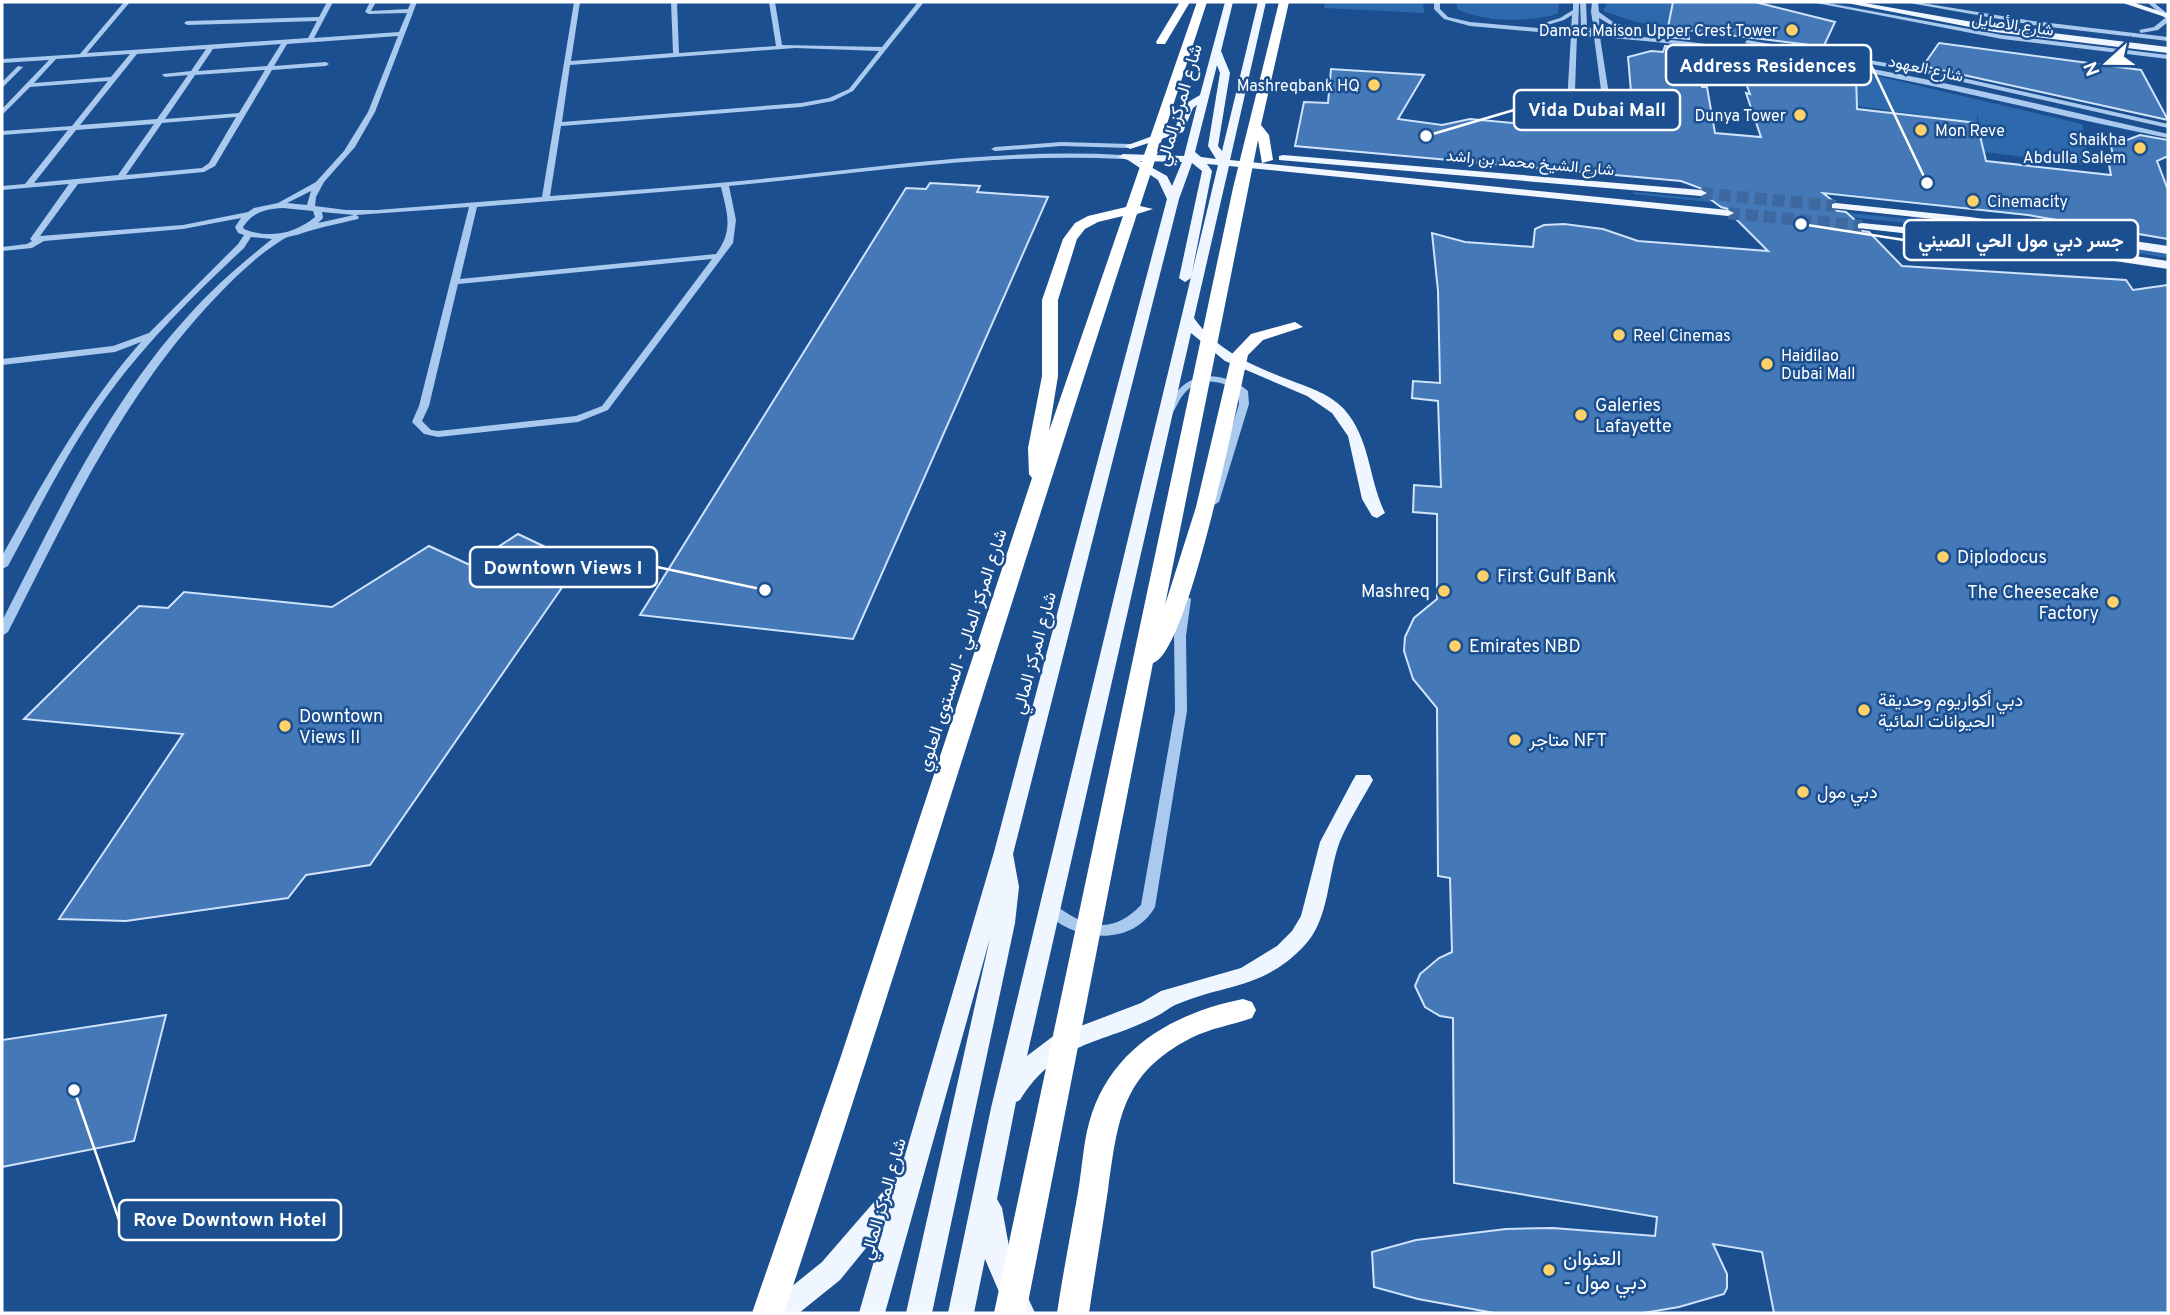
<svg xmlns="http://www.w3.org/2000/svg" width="2170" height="1315" font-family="Overpass,Vazirmatn,sans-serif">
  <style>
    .green { fill: #2e69ad }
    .building { fill: #4478b7; stroke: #cfe3fa; stroke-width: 2 }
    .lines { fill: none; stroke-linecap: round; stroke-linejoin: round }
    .major-tunnel { stroke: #3d69a0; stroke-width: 12; stroke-dasharray: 12 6; stroke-linecap: butt }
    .minor { fill: #a9c9ee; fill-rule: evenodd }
    .major { fill: #f0f6ff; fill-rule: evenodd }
    .highway { fill: #fff; fill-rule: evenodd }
    .poi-dot { fill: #ffd166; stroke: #1b4f8f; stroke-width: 2.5 }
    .labels { text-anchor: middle; stroke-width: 5; stroke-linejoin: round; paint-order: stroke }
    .far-street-label { font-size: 16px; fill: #fff; stroke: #1b4f8f }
    .far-poi-label { font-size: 16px; fill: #fff; stroke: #1b4f8f; text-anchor: end }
    .street-label { font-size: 18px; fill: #fff; stroke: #1b4f8f }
    .poi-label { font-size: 18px; fill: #fff; stroke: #1b4f8f; text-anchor: start }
    .near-poi-label { font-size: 21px; fill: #fff; stroke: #1b4f8f; text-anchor: start }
    .leader { fill: none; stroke: #fff; stroke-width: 2.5 }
    .callout-dot { fill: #fff; stroke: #1b4f8f; stroke-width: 2.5 }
    .callout { fill: #1b4f8f; stroke: #fff; stroke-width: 2.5 }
    .callout-label { font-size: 19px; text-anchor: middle; font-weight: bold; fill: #fff }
  </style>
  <rect width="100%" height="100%" fill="#1b4f8f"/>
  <!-- green -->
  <path class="green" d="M1325 2H1423L1424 13 1324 8Z
    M1457 2H1559L1558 14C1525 22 1488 23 1457 9Z
    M1608 2H1673L1668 27 1636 22 1603 11Z
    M1856 71 2082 124 2089 165 1984 152 1977 113V123L1857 106Z
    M1633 192 2003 228 2168 253V258L2029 236 1633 194Z"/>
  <!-- building -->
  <path class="building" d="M1673 2H1755L1835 22 1822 50 1810 48 1818 46 1687 30 1689 39 1666 37Z
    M1939 43 2141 70 2168 120 1923 66Z
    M1665 46 1692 48 1702 87H1707L1715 133 1761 137 1746 93 1750 94 1738 63 1764 57 1856 73 1857 109 1977 123 1986 161 2111 175 2107 155 2113 156 2111 146 2140 135 2168 140V156L2157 161 2168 190V239L2028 215 1823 193 1833 201 1830 210 1846 212 1857 222 1856 230 1869 232 1902 266 2126 280 2133 290 2168 285V1313H1774L1762 1252 1713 1244 1727 1274V1288L1724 1294 1679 1307 1643 1313H1494L1418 1299 1374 1287 1372 1252 1416 1240 1506 1229 1553 1228 1655 1236 1657 1217 1454 1183 1453 1018 1440 1016 1425 1007 1415 986 1420 974 1439 958 1452 952 1450 878 1438 876 1437 708 1413 679 1404 651 1405 637 1414 618 1437 599V514L1413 512 1414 485 1441 487 1438 401 1412 398 1413 381 1440 383 1438 291 1432 233 1465 242 1533 247 1535 229 1544 225 1564 224 1603 229 1638 241 1768 251 1733 216 1735 211 1721 207 1706 196 1708 191 1681 181 1295 146 1304 102 1328 103 1331 69 1424 75 1398 119 1442 125 1470 119 1586 130 1608 129 1613 124 1634 126 1628 57 1651 51 1663 52Z
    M930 183 980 186 977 192 1048 197 853 639 640 615 906 188 926 189Z
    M518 534 579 563 370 865 306 875 288 898 126 921 59 919 183 734 24 719 139 606 168 608 184 592 332 607 429 546 470 565Z
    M166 1015 134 1141 2 1167V1040Z"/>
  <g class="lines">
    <!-- major-tunnel -->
    <path class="major-tunnel" d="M1701 193 1836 206
      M1728 213 1862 226"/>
    <!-- minor -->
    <path class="minor" d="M124 2H130L87 53 308 38 317 21 187 25 184 23 187 21 319 17 327 2H333L314 38 399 32 407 13 369 14 365 12 370 2H376L371 11 408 9 411 2H417L375 112 355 147 324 182 316 197 315 206 346 210H377L542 197 574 2H580L571 61 673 53 671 2H677L679 53 776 46 769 2H775L782 45 882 47 918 2H924L853 91 833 101 801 107 561 126 550 196C634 190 716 184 799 175 907 163 1014 149 1123 155L1127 157 1123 159C991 152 860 174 729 186L736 220 733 243 608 410 578 422 438 437 424 434 412 422 419 406 469 207 356 215 359 217 358 219C337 224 316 228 297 235 291 236 286 237 282 240 258 255 237 275 218 295 125 391 68 514 8 632L2 636V621C56 516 108 403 189 315 214 287 242 263 272 239L251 237 244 248C196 293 149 339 110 392 70 446 40 507 8 566L2 569V556C43 482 84 407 141 342L115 352 2 365V359L113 346 149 333 238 244 244 235 238 233 235 227 241 218 183 229 44 241 32 248 2 251V247L27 244 32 241 30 239 69 184 2 190V186L25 184 68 130 2 135V131L72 126 108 81 30 87 2 115V109L49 60 2 63V59L80 54ZM398 36 368 112 344 151 316 182 278 203 254 208 248 212 183 225 40 236 78 184 204 172 215 166 272 70 326 66 329 64 326 62 274 66 287 44ZM281 44 267 66 198 71 213 49ZM795 48 879 51 849 89 829 98 801 103 562 122 570 65ZM206 49 191 71 163 74 162 75 165 77 188 75 157 119 80 125 137 54ZM130 54 111 77 34 83 56 59ZM265 70 239 113 165 119 195 75ZM236 117 209 163 202 168 126 175 162 123ZM154 124 118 175 34 183 76 130ZM721 187C727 213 734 230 716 254L460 279 477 207ZM311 191 307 205 287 203ZM283 208 313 211 315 217C295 234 268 239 244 229L243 227C253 212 265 209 283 208ZM322 212 354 215 318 223 323 218ZM712 259 602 406 576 416 438 431 431 430 422 421 429 406 458 284Z
      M1434 2H1440V9L1448 17 1470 22 1571 31 1572 15 1564 20 1544 26 1541 24 1560 18 1573 10V2H1579L1578 32H1588L1581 27 1580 2H1586L1587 26 1594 30 1591 12 1592 2H1598L1599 12 1613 22 1642 32 1639 34 1609 24 1599 18 1600 33C1669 39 1738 47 1807 58 1928 76 2048 107 2168 134V138C2049 114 1931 83 1811 62 1741 50 1670 43 1600 37L1613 120 1608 126 1586 127 1566 119 1571 35 1470 26 1444 19 1434 9ZM1577 35 1594 37 1605 120 1603 122 1587 123 1574 118Z
      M1811 2H1822L2002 35 2168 55V59L2002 39Z
      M1904 2H1916L2033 21 2168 37V41L2033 25Z
      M2147 2H2153L2168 14V22L2158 30 2141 33 2139 30 2154 27 2165 18Z
      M1747 40 1923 69 2168 124V128L1923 73 1745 43Z
      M18 66 23 67 2 88V82Z
      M1061 142 1130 144 1134 146 1130 148 1061 146 995 151 991 149 995 147Z
      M1205 376C1221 376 1236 380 1248 391L1249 404 1219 502 1214 505 1209 502 1239 404 1238 392C1221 379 1197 376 1183 395 1178 401 1176 409 1171 415H1165L1163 413C1174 394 1182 380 1205 376Z
      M1185 595 1191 599 1186 636 1187 711 1155 907C1136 940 1095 942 1064 926 1056 921 1047 917 1043 909L1045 905 1050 903C1057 906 1063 911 1070 915 1097 931 1119 928 1141 905L1175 711 1174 636 1179 599Z"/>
    <!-- major -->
    <path class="major" d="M1225 2H1233L1221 51 1230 73 1218 146 1222 151 1258 2H1266L1230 160 1728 210 1734 213 1728 216 1229 166 1194 318C1216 350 1253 366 1287 379 1307 387 1329 393 1344 409 1371 440 1368 478 1385 513L1377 518 1372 516 1362 499 1348 436 1332 413 1307 396 1225 361 1191 333 1027 1056 1052 1037 1141 1003 1161 991 1241 968 1277 946 1292 931 1301 916 1320 842 1353 780 1356 775H1370L1373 780C1362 800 1349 820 1340 841 1327 875 1330 919 1304 946 1264 989 1223 984 1175 1005 1169 1008 1163 1013 1157 1016 1099 1046 1059 1039 1020 1100L1016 1102 997 1199 1002 1208 1012 1263 1035 1313H1008L985 1259 974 1313H948L991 1108 1218 165 1207 164 1212 171 1191 278 1185 282 1179 278 1202 171 1192 163 1179 199 1013 854 1019 887 1015 923 932 1313H906L990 938 885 1313H859L884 1226 840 1280 799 1313H766L770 1304 822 1262 900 1172 994 852 1167 199 1158 180 1128 160 1118 157 1123 154 1184 156 1197 105 1193 108 1183 132 1130 149 1125 146 1175 128 1185 104 1200 95ZM1217 65 1220 73 1208 146 1216 159 1201 157 1195 152ZM1140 161 1182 162 1172 186 1167 176Z
      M1842 2H1859L1995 26 2168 47V53L1995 32Z
      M2120 2H2132L2168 14V18Z
      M1283 155 1701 190 1707 193 1701 196 1279 160V156Z
      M1836 203 1970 217 2168 246V254L1970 223 1832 208V204Z
      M1862 223 2015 238 2168 261V269L2015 246 1858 228V224Z"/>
    <!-- highway -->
    <path class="highway" d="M1180 2H1190L1165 44H1157L1156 42Z
      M1197 2H1207L1140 206 1153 209 1137 214C1017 580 905 948 784 1313H752L840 1059 1032 478 1029 474 1028 448 1042 376V300L1063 239 1075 223 1088 216 1126 207ZM1123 216 1049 431 1058 376V300L1077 239 1085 229 1098 222Z
      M1279 2H1289L1261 125 1269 135 1273 160 1262 163 1258 140 1165 605 1196 507 1232 354 1251 334 1295 322 1303 327 1263 340 1248 355C1238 399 1189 653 1153 663L1026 1313H994L1233 188Z
      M1243 999 1252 1002 1256 1010 1252 1018C1232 1025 1211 1028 1191 1038 1121 1074 1118 1120 1108 1190 1102 1231 1095 1272 1089 1313H1057C1063 1273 1071 1232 1078 1192 1082 1169 1083 1145 1089 1123 1109 1049 1173 1013 1243 999Z"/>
  </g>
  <!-- markers -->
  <g class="poi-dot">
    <circle cx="1792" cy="30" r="7"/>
    <circle cx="1374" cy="85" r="7"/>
    <circle cx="1800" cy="115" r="7"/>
    <circle cx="1921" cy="130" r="7"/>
    <circle cx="2140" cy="148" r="7"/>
    <circle cx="1973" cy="201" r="7"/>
    <circle cx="1619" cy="335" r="7"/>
    <circle cx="1767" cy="364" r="7"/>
    <circle cx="1581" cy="415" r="7"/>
    <circle cx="1943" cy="557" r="7"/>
    <circle cx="1483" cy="576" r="7"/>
    <circle cx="1444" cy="591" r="7"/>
    <circle cx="2113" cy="602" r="7"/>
    <circle cx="1455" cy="646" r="7"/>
    <circle cx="1864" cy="710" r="7"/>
    <circle cx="285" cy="726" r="7"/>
    <circle cx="1515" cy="740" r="7"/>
    <circle cx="1803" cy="792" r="7"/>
    <circle cx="1549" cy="1270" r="7"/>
  </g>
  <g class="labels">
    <!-- far-street labels -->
    <g class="far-street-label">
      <text transform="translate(2013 24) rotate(8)" y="6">شارع الأصايل</text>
      <text transform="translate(1926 68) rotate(12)" y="6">شارع العهود</text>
      <text transform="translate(1530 162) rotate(5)" y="6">شارع الشيخ محمد بن راشد</text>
    </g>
    <!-- far-poi labels -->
    <g class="far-poi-label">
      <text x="1778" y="36">Damac Maison Upper Crest Tower</text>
      <text x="1360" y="91">Mashreqbank HQ</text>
      <text x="1786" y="121">Dunya Tower</text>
      <text x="1935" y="136" text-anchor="start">Mon Reve</text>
      <text x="2126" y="145">Shaikha<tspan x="2126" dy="18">Abdulla Salem</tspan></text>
      <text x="1987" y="207" text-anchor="start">Cinemacity</text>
      <text x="1633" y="341" text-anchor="start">Reel Cinemas</text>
      <text x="1781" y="361" text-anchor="start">Haidilao<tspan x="1781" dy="18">Dubai Mall</tspan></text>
    </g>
    <!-- street labels -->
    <g class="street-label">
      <text transform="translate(1179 105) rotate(-74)" y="6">شارع المركز المالي</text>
      <text transform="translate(962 650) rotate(-72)" y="6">شارع المركز المالي - المستوى العلوي</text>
      <text transform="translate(1034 653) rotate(-75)" y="6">شارع المركز المالي</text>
      <text transform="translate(883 1199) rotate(-74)" y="6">شارع المركز المالي</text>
    </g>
    <!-- poi labels -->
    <g class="poi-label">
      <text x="1595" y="411">Galeries<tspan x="1595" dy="21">Lafayette</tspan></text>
      <text x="1957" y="563">Diplodocus</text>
      <text x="1497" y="582">First Gulf Bank</text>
      <text x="1430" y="597" text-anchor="end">Mashreq</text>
      <text x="2099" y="598" text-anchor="end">The Cheesecake<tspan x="2099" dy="21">Factory</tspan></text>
      <text x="1469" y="652">Emirates NBD</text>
      <text x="1878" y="706">دبي أكواريوم وحديقة<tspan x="1878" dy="21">الحيوانات المائية</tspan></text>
      <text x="299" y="722">Downtown<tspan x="299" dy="21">Views II</tspan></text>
      <text x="1529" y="746">متاجر NFT</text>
      <text x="1817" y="798">دبي مول</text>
    </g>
    <!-- near-poi labels -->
    <g class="near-poi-label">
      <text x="1563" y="1265">العنوان<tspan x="1563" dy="24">- دبي مول</tspan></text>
    </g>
  </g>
  <!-- callouts -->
  <path class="leader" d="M1927 183L1871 65M1426 136L1514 110M1801 224L1904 240M765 590L657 567M74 1090L119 1220"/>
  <g class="callout-dot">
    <circle cx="1927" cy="183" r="7"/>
    <circle cx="1426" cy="136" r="7"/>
    <circle cx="1801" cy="224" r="7"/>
    <circle cx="765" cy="590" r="7"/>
    <circle cx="74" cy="1090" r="7"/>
  </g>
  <g class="callout">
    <rect x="1666" y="45" width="205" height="40" rx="7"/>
    <rect x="1514" y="90" width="166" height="40" rx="7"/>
    <rect x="1904" y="220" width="234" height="40" rx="7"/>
    <rect x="470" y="547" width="187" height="40" rx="7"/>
    <rect x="119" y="1200" width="222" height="40" rx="7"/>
  </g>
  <g class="callout-label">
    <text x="1768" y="72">Address Residences</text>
    <text x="1597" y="116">Vida Dubai Mall</text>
    <text x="2021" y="247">جسر دبي مول الحي الصيني</text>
    <text x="563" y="574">Downtown Views I</text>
    <text x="230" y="1226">Rove Downtown Hotel</text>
  </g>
  <!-- border -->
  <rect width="2170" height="1315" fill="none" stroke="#ffffff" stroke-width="7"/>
  <!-- north arrow -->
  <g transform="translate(2107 63) rotate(249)" stroke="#1b4f8f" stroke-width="5" paint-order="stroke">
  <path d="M0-5L12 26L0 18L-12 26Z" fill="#ffffff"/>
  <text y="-10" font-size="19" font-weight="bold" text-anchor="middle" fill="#ffffff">N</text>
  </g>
</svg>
